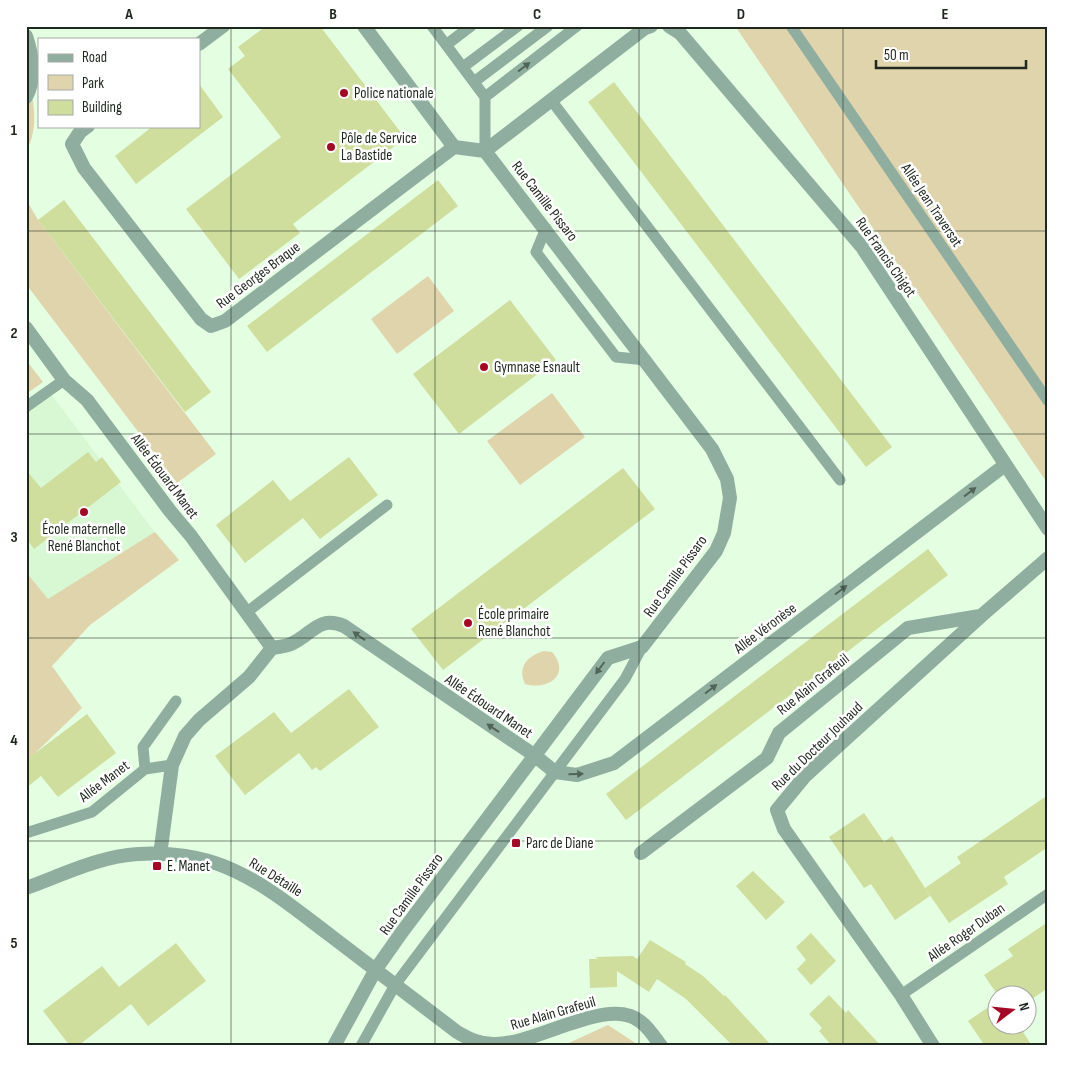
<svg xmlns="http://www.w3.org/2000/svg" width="1074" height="1072" font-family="'Sofia Sans Condensed',sans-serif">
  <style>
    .built { fill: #d8f8d4 }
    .green { fill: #e0d4ad }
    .building { fill: #cfdd9d }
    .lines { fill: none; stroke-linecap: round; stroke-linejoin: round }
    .service { stroke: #8faea0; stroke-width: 11 }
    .minor { stroke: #8faea0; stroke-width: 14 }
    .oneway { fill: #516458 }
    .grid { fill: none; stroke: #1f281e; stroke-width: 1; stroke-opacity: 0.55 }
    .poi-dot { fill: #a40825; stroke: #fff; stroke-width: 2 }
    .labels { text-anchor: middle; stroke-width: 5; stroke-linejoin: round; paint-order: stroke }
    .poi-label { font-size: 15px; fill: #1f281e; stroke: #fff; text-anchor: start }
    .street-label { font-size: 15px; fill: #1f281e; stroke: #fff }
    .neatline { fill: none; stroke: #1f281e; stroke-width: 2 }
    .grid-label { font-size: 16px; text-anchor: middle; font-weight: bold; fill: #1f281e }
  </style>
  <rect width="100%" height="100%" fill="#e4fee1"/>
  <!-- built -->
  <path class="built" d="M45 386 156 534 26 631V400Z"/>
  <!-- green -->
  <path class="green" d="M735 26H1048V484Z
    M26 67C32 96 41 124 26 152Z
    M26 199 38 220 216 454 177 483 26 284Z
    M428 276 454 311 397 354 371 319Z
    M26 360 43 382 26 394Z
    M552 393 585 437 520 485 487 441Z
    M155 532 179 560 90 625 52 666 82 708 29 759 26 755V572L48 599Z
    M544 651 552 652C571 674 549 691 525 684 517 667 527 656 544 651Z
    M608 1025 640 1046H562Z"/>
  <!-- building -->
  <path class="building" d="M266 26H320L405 138 293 224 300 233 239 279 186 209 281 137 228 69 245 56 238 47Z
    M614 82 892 447 866 467 588 102Z
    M199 84 223 117 136 184 115 156 153 126H199Z
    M438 180 458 206 267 352 247 326Z
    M64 200 211 392 185 412 38 220Z
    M510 300 556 360 459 434 413 374Z
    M88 452 96 462 102 457 121 482 34 549 26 538V470L41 488Z
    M349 457 378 495 320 539 303 518 245 563 216 525 273 480 290 501Z
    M623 468 655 509 443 670 411 629Z
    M928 549 948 575 626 820 606 794Z
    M349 689 379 727 320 771 316 767 312 770 299 753 245 795 215 756 274 712 291 733Z
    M87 714 116 753 58 797 41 776 26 788V760Z
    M1048 795V847L1004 877 1008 884 949 923 925 888 961 863 957 857Z
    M864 813 884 842 892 836 930 896 895 920 871 884 864 888 829 837Z
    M753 871 785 902 766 920 736 886Z
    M1048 922V988L1026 1003V994H997L984 975 1013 956 1008 949Z
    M811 933 836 961 811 985 797 969 806 960 796 947Z
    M650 940 686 962 685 964 703 976 724 996 725 995 772 1046H733L686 999 657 979 649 992 617 971V987L590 988 589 959H598L595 957 633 956 637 959Z
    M176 943 206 981 148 1026 131 1004 78 1046H70L43 1011 102 966 119 987Z
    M829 995 846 1013 848 1010 881 1046H832L819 1031 822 1028 809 1014Z
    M996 1002V1024H1018L1032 1046H985L968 1021Z"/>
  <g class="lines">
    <!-- service -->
    <path class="service" d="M432 26 485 97V151
      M791 26 1048 401
      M446 45 471 26
      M463 67 518 26
      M474 82 548 26
      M485 97 577 26
      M551 100 840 480
      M546 228 536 252 616 357 646 360
      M26 407 64 380
      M247 612 387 505
      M145 769 143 747 176 701
      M26 833 92 812 145 769 172 765
      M901 995 1048 894
      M361 1046 395 985 625 679 642 647"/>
    <!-- minor -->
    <path class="minor" d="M669 26 680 33 862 247 1048 529
      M26 36C32 53 36 80 26 97
      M199 44 223 26
      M88 126 80 132 72 144 84 168 201 319 211 326 225 321 454 147
      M485 151 645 28 651 26
      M26 328 64 380 87 400 170 511 191 536 272 648 249 677 199 720 185 736 172 765 160 855
      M272 648C278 647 286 646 291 644 312 635 318 615 344 626L534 755 555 772 577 775 614 763 1005 465
      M641 853 767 758 779 733 908 628 980 616
      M26 888C62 875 100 856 138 854 225 849 266 887 331 936 373 968 415 1000 457 1032 469 1039 479 1044 493 1044 535 1046 609 994 641 1022 649 1028 655 1038 661 1046
      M334 1046 376 969 402 932 608 658 642 647 716 551 724 533 730 498 727 479 712 449 485 151 454 147 364 26
      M933 1046 901 995 784 829 777 810 805 776 981 616 1048 558"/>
  </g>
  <!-- one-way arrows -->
  <defs><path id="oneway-solid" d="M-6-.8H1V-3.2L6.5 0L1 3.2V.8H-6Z" transform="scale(1.25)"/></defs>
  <g class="oneway">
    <use href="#oneway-solid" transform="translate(524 67) rotate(-37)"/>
    <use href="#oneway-solid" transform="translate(970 492) rotate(-37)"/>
    <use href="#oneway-solid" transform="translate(841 590) rotate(-37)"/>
    <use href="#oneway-solid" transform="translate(359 636) rotate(-145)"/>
    <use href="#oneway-solid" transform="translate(600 668) rotate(127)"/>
    <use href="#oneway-solid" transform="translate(711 689) rotate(-37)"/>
    <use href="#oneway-solid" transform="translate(493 728) rotate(-146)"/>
    <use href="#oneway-solid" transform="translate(576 774) rotate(-2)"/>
  </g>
  <!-- grid -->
  <path class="grid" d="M231 26V1046M435 26V1046M639 26V1046M843 26V1046M26 231H1048M26 434H1048M26 638H1048M26 841H1048"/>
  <!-- markers -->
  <g class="poi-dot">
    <circle cx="344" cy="93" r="5"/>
    <circle cx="331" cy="147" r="5"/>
    <circle cx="484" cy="367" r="5"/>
    <circle cx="84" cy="512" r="5"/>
    <circle cx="468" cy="623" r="5"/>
    <rect x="511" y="838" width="10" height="10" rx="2.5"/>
    <rect x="152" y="861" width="10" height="10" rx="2.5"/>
  </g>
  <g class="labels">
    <!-- poi labels -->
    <g class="poi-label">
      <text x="354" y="98">Police nationale</text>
      <text x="341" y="143">Pôle de Service<tspan x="341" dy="17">La Bastide</tspan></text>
      <text x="494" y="372">Gymnase Esnault</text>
      <text x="84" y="534" text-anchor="middle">École maternelle<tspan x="84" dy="17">René Blanchot</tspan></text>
      <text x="478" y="619">École primaire<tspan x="478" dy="17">René Blanchot</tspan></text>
      <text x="526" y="848">Parc de Diane</text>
      <text x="167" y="871">E. Manet</text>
    </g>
    <!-- street labels -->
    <g class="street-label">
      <text transform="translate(545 201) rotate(52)" y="5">Rue Camille Pissaro</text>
      <text transform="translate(932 205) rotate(56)" y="5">Allée Jean Traversat</text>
      <text transform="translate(886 257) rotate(55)" y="5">Rue Francis Chigot</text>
      <text transform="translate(258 275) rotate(-37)" y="5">Rue Georges Braque</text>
      <text transform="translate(165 476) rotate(53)" y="5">Allée Édouard Manet</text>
      <text transform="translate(675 576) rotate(-54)" y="5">Rue Camille Pissaro</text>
      <text transform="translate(765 628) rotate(-37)" y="5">Allée Véronèse</text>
      <text transform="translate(813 684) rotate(-39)" y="5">Rue Alain Grafeuil</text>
      <text transform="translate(489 706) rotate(34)" y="5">Allée Édouard Manet</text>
      <text transform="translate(817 746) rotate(-44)" y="5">Rue du Docteur Jouhaud</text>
      <text transform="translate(104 781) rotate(-37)" y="5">Allée Manet</text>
      <text transform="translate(276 877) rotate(32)" y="5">Rue Détaille</text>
      <text transform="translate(411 894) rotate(-54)" y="5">Rue Camille Pissaro</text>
      <text transform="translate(966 932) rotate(-35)" y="5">Allée Roger Duban</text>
      <text transform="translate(553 1013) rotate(-16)" y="5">Rue Alain Grafeuil</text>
    </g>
  </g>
  <!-- border -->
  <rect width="1074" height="1072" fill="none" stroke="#ffffff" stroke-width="55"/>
  <!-- legend -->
  <rect x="38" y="38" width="162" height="90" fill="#ffffff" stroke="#a5a9a5"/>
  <rect x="48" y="54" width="25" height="8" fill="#8faea0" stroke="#a5a9a5"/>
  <text x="82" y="62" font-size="15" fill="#1f281e">Road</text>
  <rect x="48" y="75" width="25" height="15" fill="#e0d4ad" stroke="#a5a9a5"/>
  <text x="82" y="88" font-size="15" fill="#1f281e">Park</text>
  <rect x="48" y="100" width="25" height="15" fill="#cfdd9d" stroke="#a5a9a5"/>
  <text x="82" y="112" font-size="15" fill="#1f281e">Building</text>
  <!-- north arrow -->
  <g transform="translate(1012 1010) rotate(74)"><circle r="24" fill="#ffffff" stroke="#a5a9a5"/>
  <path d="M0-4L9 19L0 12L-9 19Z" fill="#a40825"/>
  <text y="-8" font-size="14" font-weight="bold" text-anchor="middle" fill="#1f281e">N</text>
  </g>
  <!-- scale -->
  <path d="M876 60v8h150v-8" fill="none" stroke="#1f281e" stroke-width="2.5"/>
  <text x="884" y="60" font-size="15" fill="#1f281e" stroke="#ffffff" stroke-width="4" paint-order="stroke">50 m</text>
  <rect x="28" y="28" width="1018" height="1016" class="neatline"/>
  <g class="grid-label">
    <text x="129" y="19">A</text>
    <text x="333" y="19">B</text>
    <text x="537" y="19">C</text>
    <text x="741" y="19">D</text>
    <text x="945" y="19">E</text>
    <text x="14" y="135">1</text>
    <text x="14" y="338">2</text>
    <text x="14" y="542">3</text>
    <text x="14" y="745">4</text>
    <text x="14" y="948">5</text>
  </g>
</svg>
